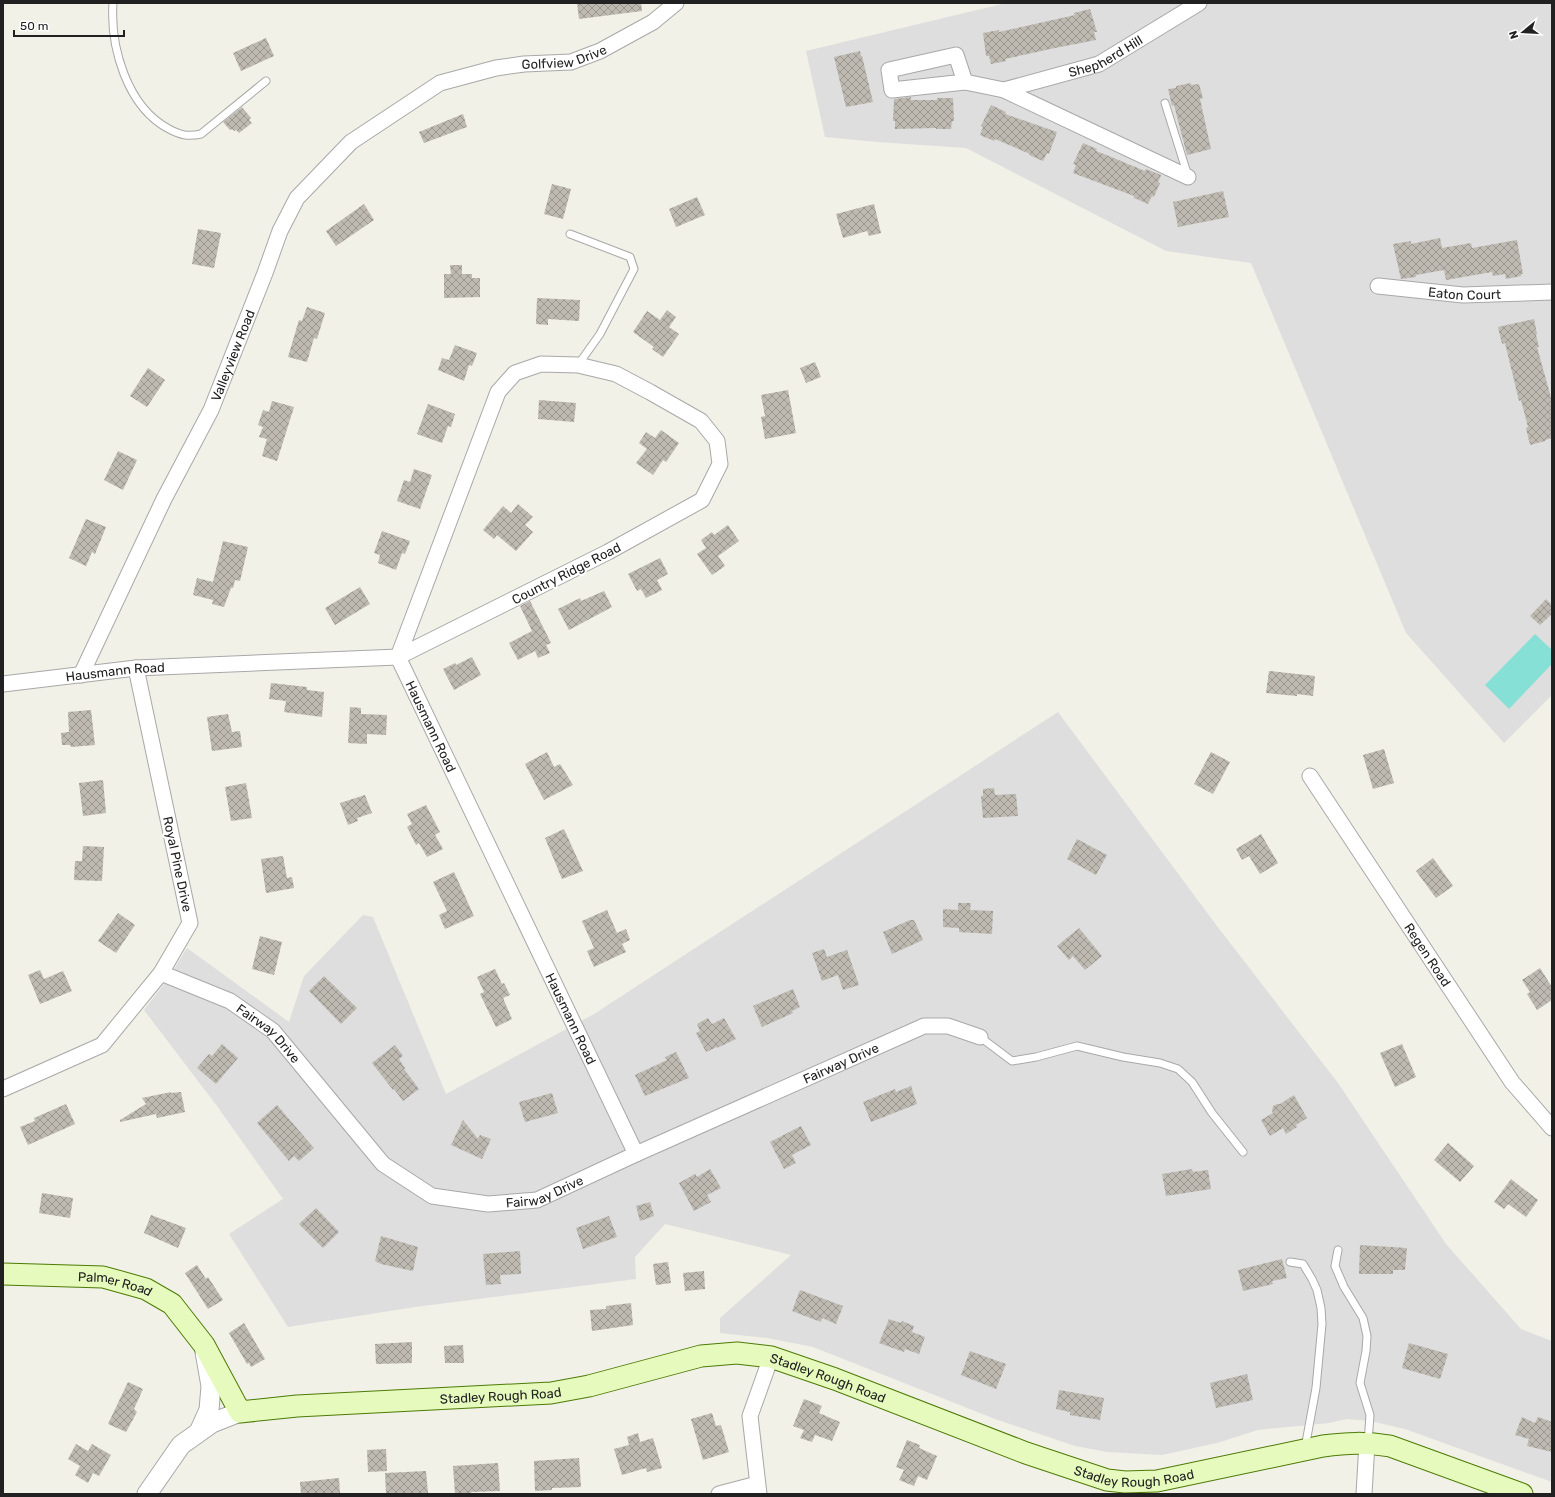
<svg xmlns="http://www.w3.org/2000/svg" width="1555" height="1497" font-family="Rubik,sans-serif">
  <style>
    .residential { fill: #dfdede }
    .pitch { fill: #86e0d6 }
    .building { fill: url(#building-cross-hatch) }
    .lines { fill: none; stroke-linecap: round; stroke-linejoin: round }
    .service-casing { stroke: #a8a8a8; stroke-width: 9 }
    .minor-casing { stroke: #a8a8a8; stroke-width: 17 }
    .tertiary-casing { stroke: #a8a8a8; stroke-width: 21 }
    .secondary-casing { stroke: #4d7b05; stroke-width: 23 }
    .service { stroke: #fff; stroke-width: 7 }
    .minor { stroke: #fff; stroke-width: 15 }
    .tertiary { stroke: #fff; stroke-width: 19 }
    .secondary { stroke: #e6fabd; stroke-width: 21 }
    .labels { text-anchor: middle; stroke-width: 4; stroke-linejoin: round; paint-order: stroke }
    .street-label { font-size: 13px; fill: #212121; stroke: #fff }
  </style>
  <defs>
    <pattern id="building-cross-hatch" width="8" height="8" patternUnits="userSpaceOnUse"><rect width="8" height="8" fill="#bebab1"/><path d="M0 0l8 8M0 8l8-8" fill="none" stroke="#9a9790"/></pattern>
  </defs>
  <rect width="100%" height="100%" fill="#f1f1e7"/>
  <!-- residential -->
  <path class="residential" d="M1018 3H1552V695L1504 743 1406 633 1251 263 1166 251 966 148 877 142 825 137 806 51 1002 4Z
    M1058 712 1217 926 1338 1083 1446 1244 1521 1329 1552 1341V1482L1405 1429 1370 1421 1347 1419 1329 1423 1258 1430 1217 1443 1162 1455 1107 1452 1075 1446 995 1419 813 1347 767 1338 720 1333V1318L791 1255 665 1224 635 1257 636 1279 415 1307 288 1327 229 1234 283 1199 217 1106 144 1010 167 980 187 948 289 1022 304 976 363 915 373 917 446 1094 594 1014Z"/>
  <!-- pitch -->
  <path class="pitch" d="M1535 634 1552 650V664L1509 709 1485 685Z"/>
  <!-- building -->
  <path class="building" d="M577 3H641L642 11 579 19Z
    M1090 9 1097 32H1094L1096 40 1055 48 1005 59 1006 61 991 64 989 56H986L983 33 999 30V32L1075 15 1074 13Z
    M266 38 274 56 241 71 233 53Z
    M860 51 861 56H862L873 102 846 107 834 57Z
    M1191 83V85L1199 84 1203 98 1200 99 1211 149 1187 155 1174 105 1172 106 1168 89 1176 88V86Z
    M911 97V100H937V98H953L954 121H952L951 129H936V128L895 129V121H893L894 99Z
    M991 105 1006 112 1005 114 1057 132 1049 154 1047 153 1043 161 1029 155 1030 154 995 139 994 141 980 135 983 127 981 126Z
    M242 107 251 118 249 120 252 123 239 133 236 130 234 131 232 129 230 130 223 122Z
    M463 114 467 127 424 143 419 132Z
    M1083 143 1097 149 1096 151 1104 154 1145 171 1146 169 1161 175 1158 183H1160L1154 197 1152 196 1148 204 1134 198V196L1073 173 1076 165 1073 164Z
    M552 184 571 189 563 219 544 214Z
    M1223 191 1229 217 1178 227 1173 202Z
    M697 197 705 215 676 227 669 209Z
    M364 204 374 220 336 246 326 231Z
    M874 204 881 233 869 236 867 231 843 238 836 214Z
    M198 229 221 233 214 268 192 264Z
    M1440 238 1442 248 1471 243 1472 248 1517 240 1523 274H1521V276L1506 279 1505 274 1493 276 1492 272 1446 280 1444 270 1416 275V277L1401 279 1393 244 1411 241V244Z
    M450 265H462V274H472V278H480V297L444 298V274H451Z
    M537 298 580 300 579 321 548 319V325L536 324Z
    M307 307 325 313 317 339 314 338 307 362 288 357 299 320 302 321Z
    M667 310 676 317 669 327 679 334 663 357 652 349 654 347 633 332 647 311 660 320Z
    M1534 319 1537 334 1536 335 1539 347H1537L1552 401V438L1545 440V441L1530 445 1526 428 1528 427 1521 400 1519 401 1505 343 1502 344 1498 327Z
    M455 345 477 353 472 366 469 365 464 381 438 370 442 358 449 360Z
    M815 362 821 377 806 383 800 368Z
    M148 368 165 380 147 407 130 396Z
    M788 390 796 433 765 439 761 417 765 416 761 395Z
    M539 400 576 403 574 422 538 419Z
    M272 401 294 407 277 461 262 456 267 439 259 437 263 427 258 425 263 410 269 412Z
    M428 404 455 414 451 427 448 426 442 443 417 434Z
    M661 430 679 443 666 462 663 460 653 475 636 463 647 449 639 443 646 432 655 438Z
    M118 451 137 460 123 490 104 480Z
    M414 469 432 475 420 509 397 501 404 480 410 482Z
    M518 504 533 517 525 525 533 532 516 551 497 535 494 539 483 530 503 506 511 513Z
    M86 519 106 527 95 554 92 552 86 566 69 558Z
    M728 525 739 541 718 556 725 566 712 575 697 554 706 548 701 540 712 532 714 535Z
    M382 531 410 541 405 554 402 553 396 570 378 563 380 555 374 553Z
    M223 541 248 547 240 581 235 580 233 588H231L224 607 212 604 213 600 193 595 197 578 213 582Z
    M660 558 668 574 657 580 662 590 646 598 641 589 637 591 628 574Z
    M360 587 370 604 335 625 325 608Z
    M604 591 612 607 569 630 558 609 580 598 581 601Z
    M1546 599 1552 605V614L1540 625 1530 616Z
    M530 601 551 643 546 645 550 653 538 658 535 651 518 660 509 643 532 631 520 606Z
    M472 657 481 675 454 690 443 669 455 663 456 665Z
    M1269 671 1315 676 1313 696 1297 694V696L1266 693Z
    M271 683 307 687V690L324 692 322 717 284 712 286 701 269 699Z
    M350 707 361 708V714L387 715 386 735 367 734V744L348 743Z
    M91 710 95 745 71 747 70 745H62L61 733 69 732 68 712Z
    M228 714 232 732 240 731 242 747 212 751 207 717Z
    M1384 749 1394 783 1373 789 1363 755Z
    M547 752 554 767 560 764 573 785 544 800 525 764Z
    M1211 752 1230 762 1213 794 1194 784Z
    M103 780 106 813 83 816 79 783Z
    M246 783 252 818 231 821 225 787Z
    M994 788 995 795 1016 794 1018 816 983 818 981 796H983V789Z
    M365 795 372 813 357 818 358 821 348 825 340 803Z
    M426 805 440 832 435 835 443 849 427 857 419 843 416 845 407 827 412 824 407 814Z
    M564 829 583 871 562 879 545 838Z
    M1261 834 1278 863 1260 874 1249 856 1242 860 1236 849Z
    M1077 839 1107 855 1096 875 1067 859Z
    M83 846 104 847 102 881 74 880 75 861H82Z
    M283 856 287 878 292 877 294 888 266 893 261 859Z
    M1433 858 1453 886 1436 898 1416 871Z
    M454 872 474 916 445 929 439 915 447 911 433 882Z
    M958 903H971L970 910 993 911 992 934 959 932V928L943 927V909L958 910Z
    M607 910 617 933 626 929 630 940 622 944 626 952 594 967 587 951 594 948 582 921Z
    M118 913 135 925 116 953 98 941Z
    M910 920H914L923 940 892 954 883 932Z
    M1079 928 1102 956 1085 970 1073 956 1069 960 1057 946Z
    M260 936 282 942 274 975 252 969Z
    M824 949 827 957 847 950 859 985 843 990 838 975 822 981 812 953Z
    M1540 968 1552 987V1000L1537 1010 1527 994 1530 992 1522 980Z
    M495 969 502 984 504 983 510 995 503 998 512 1019 496 1027 480 994 484 992 477 977Z
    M40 970 44 979 63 971 72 991 40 1004 28 975Z
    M324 976 357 1008 341 1024 309 991Z
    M793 989 800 1007 792 1011 793 1013 762 1027 753 1006Z
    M708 1018 712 1024 724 1018 736 1039 717 1048V1047L706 1052 696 1033 700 1031 697 1024Z
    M222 1044 238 1058 216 1084 197 1068 209 1054 212 1056Z
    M1402 1044 1416 1077 1395 1087 1380 1053Z
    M395 1045 403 1056 399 1059 405 1068 404 1069 419 1089 403 1101 394 1089 393 1090 372 1063Z
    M676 1052 689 1078 645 1096 635 1075 667 1060 665 1057Z
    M911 1086 917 1104 871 1122 863 1102 895 1089 896 1092Z
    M171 1092V1093L181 1092 185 1112 157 1118 156 1114 120 1122V1120L146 1104 142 1098Z
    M552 1093 558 1113 525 1122 519 1102Z
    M1294 1095 1307 1118 1296 1125 1297 1127 1286 1134 1283 1128 1270 1136 1261 1120 1273 1113 1272 1111 1273 1106 1277 1104H1280Z
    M66 1104 75 1124 28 1145 20 1127 35 1121 34 1118Z
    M277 1105 314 1148 299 1161 294 1156 289 1161 257 1123Z
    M463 1120 478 1139 480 1135 491 1139 482 1159 451 1145Z
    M801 1126 811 1145 792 1155 796 1163 784 1169 770 1142Z
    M1448 1143 1474 1166 1460 1182 1434 1160Z
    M710 1169 721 1188 707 1195 711 1202 694 1211 679 1183 695 1174 697 1177Z
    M1192 1169 1193 1172 1208 1170 1211 1189 1166 1196 1162 1174Z
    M1511 1179 1538 1200 1526 1217 1508 1204 1504 1209 1494 1202Z
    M42 1193 73 1198 70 1218 39 1213Z
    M650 1202 654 1216 640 1221 636 1206Z
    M316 1208 339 1232 323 1248 299 1224Z
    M151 1215 186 1228 178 1248 144 1233Z
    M609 1216 617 1237 583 1249 576 1228Z
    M381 1236 418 1247 413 1271 381 1264 375 1261Z
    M1360 1245 1407 1248 1405 1270H1393V1274H1359Z
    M520 1251 521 1274 500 1275 501 1284 486 1285 483 1254Z
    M1282 1259 1287 1278 1272 1281 1273 1284 1243 1291 1238 1270Z
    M668 1262 671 1283 656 1285 653 1264Z
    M197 1265 206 1279 208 1277 223 1300 208 1309 185 1273Z
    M704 1271 705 1289 685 1291 683 1273Z
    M800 1290 843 1306 836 1324 822 1318 821 1322 792 1311Z
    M631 1303 633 1325 592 1331 590 1310 606 1309V1306Z
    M889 1319 901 1323 902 1321 914 1326 912 1332 925 1337 919 1354 905 1349 904 1352 879 1343Z
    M244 1323 265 1359 251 1367 249 1363 247 1364 229 1333Z
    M412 1342V1363L376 1364 375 1344Z
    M1409 1343 1448 1354 1440 1379 1402 1368Z
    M463 1345 464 1363H445L444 1346Z
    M970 1351 1006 1364 996 1389 961 1375Z
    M1247 1374 1253 1400 1216 1408 1210 1383Z
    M128 1382 143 1389 134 1409 137 1412 126 1432 108 1424Z
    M1059 1390 1104 1398 1100 1420 1070 1415V1412L1056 1409Z
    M804 1399 822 1406 819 1413 840 1422 832 1441 815 1435 812 1442 800 1438 804 1430 793 1426Z
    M712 1413 716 1426 721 1425 729 1452 703 1460 691 1419Z
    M1522 1417 1535 1423 1538 1417 1552 1422V1452L1527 1446 1529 1439 1515 1435Z
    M638 1433 640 1442 653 1438 662 1468 647 1472 646 1468 622 1475 614 1449 629 1445 627 1437Z
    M907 1440 920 1445 919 1448 937 1456 927 1480 918 1476 914 1486 899 1480 904 1470 896 1467Z
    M76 1444 88 1451 92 1444 111 1455 99 1476 93 1473 88 1483 75 1475 80 1466 68 1459Z
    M386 1449 387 1471 368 1472 367 1450Z
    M579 1458 581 1487 552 1488V1490L535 1491 534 1461Z
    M498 1463 500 1491 471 1492V1494H455L453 1466Z
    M426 1471 428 1493 386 1494 385 1473Z
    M339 1478 340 1494H301L300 1482Z"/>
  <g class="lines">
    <defs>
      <path id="service" d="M113 3C110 47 127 107 169 129 180 135 188 137 201 134L266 81
        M1165 103 1188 176
        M570 234 630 257 634 269 600 334 578 365
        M980 1037 1012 1061 1036 1057 1077 1046 1123 1057 1160 1063 1178 1069 1192 1082 1212 1113 1243 1152
        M1338 1250 1335 1266 1344 1287 1363 1318 1367 1336 1366 1351 1360 1383 1370 1415 1368 1443
        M1290 1262 1303 1264 1312 1279 1317 1290 1321 1308 1322 1324 1316 1388 1305 1448"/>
      <g id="minor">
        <path id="s1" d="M965 82 956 55 889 70 892 90 965 82 1004 90 1099 64 1199 3"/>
        <path d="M1004 90 1188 177"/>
        <path id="s2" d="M1378 286 1463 295 1552 292"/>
        <path d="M541 364 578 365 616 374 650 392 701 421 717 441 720 464 702 500 608 552 398 657 498 392 515 373Z"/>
        <path id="s3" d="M81 675 164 499 211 410 265 273 280 231 297 198 351 142 440 83 496 68 524 64 571 62 600 51 653 22 676 3"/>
        <path id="s4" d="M3 684 136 668 398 657 636 1154"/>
        <path id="s5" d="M1310 776 1512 1082 1552 1128"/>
        <path id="s6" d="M161 973 230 1001 273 1031 383 1164 432 1196 488 1204 537 1200 636 1154 924 1026H948L980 1037"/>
        <path d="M3 1089 102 1045 161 973 190 923 136 668"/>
        <path d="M719 1494 757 1484"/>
        <path d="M759 1494 750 1416 771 1357"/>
        <path d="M1364 1494 1367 1443"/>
      </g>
      <path id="tertiary" d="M199 1432 209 1410 211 1386 205 1352
        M147 1494 181 1445 212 1423 240 1412"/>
      <g id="secondary">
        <path id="s7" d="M3 1274 103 1277 146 1289 172 1304 204 1345 240 1412 297 1406 551 1393 589 1386 701 1356 737 1353 771 1357 835 1379 1026 1453 1107 1480 1125 1482 1157 1481 1323 1446C1347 1443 1365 1442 1390 1446L1522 1494"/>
      </g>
    </defs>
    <!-- service casing -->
    <use href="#service" class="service-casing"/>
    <!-- minor casing -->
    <use href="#minor" class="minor-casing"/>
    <!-- tertiary casing -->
    <use href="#tertiary" class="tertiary-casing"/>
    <!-- secondary casing -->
    <use href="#secondary" class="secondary-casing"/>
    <!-- service -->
    <use href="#service" class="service"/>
    <!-- minor -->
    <use href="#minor" class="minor"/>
    <!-- tertiary -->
    <use href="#tertiary" class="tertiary"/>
    <!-- secondary -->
    <use href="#secondary" class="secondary"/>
  </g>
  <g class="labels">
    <!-- street labels -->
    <g class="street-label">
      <text dy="5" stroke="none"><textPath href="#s1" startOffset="338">Shepherd Hill</textPath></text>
      <text dy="5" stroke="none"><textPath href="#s3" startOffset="836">Golfview Drive</textPath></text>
      <text dy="5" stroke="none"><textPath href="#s2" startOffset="87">Eaton Court</textPath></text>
      <text dy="5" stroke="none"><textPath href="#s3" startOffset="354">Valleyview Road</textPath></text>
      <text transform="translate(566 573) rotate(-27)" y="5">Country Ridge Road</text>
      <text dy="5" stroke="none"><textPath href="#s4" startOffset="113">Hausmann Road</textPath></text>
      <text dy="5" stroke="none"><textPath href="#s4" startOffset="473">Hausmann Road</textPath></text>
      <text transform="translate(178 864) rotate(78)" y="5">Royal Pine Drive</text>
      <text dy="5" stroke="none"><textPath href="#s5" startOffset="214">Regen Road</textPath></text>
      <text dy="5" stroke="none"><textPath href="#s4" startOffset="797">Hausmann Road</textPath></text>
      <text dy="5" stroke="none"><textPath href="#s6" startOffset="125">Fairway Drive</textPath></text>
      <text dy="5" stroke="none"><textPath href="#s6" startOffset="797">Fairway Drive</textPath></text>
      <text dy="5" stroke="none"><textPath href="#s6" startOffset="473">Fairway Drive</textPath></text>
      <text dy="5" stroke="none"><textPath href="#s7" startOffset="113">Palmer Road</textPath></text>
      <text dy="5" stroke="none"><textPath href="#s7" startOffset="900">Stadley Rough Road</textPath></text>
      <text dy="5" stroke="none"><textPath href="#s7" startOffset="564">Stadley Rough Road</textPath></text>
      <text dy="5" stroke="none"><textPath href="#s7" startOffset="1224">Stadley Rough Road</textPath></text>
    </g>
  </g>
  <!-- border -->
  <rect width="1555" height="1497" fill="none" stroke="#212121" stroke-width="8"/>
  <!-- north arrow -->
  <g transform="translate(1523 32) rotate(252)" stroke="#ffffff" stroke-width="3" paint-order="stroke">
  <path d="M0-3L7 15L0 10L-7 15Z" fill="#212121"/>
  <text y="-6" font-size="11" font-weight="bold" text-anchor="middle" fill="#212121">N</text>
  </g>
  <!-- scale -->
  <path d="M14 30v6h110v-6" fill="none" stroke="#212121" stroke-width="2"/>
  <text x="20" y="30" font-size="12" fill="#212121" stroke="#ffffff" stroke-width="3" paint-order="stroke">50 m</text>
</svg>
